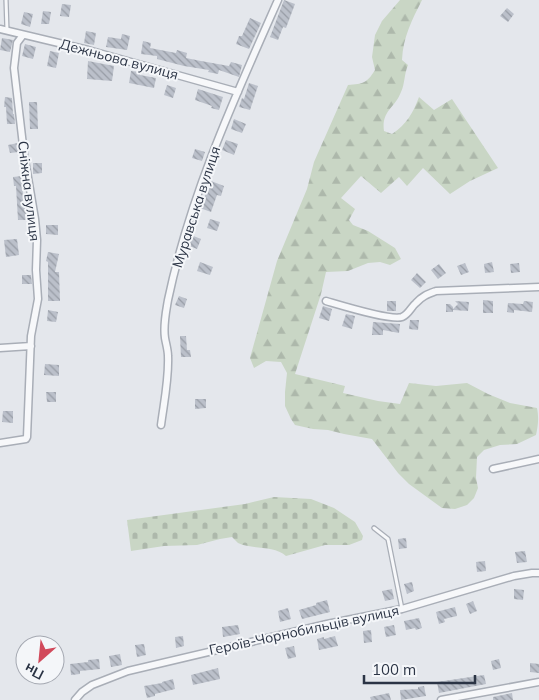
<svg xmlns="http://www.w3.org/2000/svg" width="539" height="700" font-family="Mulish,sans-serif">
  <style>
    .forest { fill: url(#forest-firs) }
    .cemetery { fill: url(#cemetery-stones) }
    .building { fill: url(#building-back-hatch) }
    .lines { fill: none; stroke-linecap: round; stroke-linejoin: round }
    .lane-casing { stroke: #a9aeb7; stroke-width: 5.5 }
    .street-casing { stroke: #a9aeb7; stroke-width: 9 }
    .lane { stroke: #f7f8fa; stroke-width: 3 }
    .street { stroke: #f7f8fa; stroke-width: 6 }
    .labels { text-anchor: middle; stroke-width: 4; stroke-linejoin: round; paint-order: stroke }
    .street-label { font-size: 14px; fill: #2b3445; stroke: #f4f6f9 }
  </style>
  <defs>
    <pattern id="forest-firs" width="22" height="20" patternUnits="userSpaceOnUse" patternTransform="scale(1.25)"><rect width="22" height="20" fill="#c9d6c5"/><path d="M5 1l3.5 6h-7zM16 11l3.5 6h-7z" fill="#adb8ab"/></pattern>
    <pattern id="cemetery-stones" width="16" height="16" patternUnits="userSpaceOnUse" patternTransform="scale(1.25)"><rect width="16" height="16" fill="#c9d6c5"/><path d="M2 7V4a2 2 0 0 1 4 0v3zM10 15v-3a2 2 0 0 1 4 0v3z" fill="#adb8ab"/></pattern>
    <pattern id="building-back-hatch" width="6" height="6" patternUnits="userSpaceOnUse" patternTransform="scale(1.25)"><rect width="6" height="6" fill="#bbc0ca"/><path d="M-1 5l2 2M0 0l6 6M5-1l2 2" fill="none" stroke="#989da6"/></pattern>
  </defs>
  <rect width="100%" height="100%" fill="#e4e7ec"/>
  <!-- forest -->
  <path class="forest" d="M400 0H422C412 20 403 37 402 60L408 65C404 74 405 84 401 92 395 108 381 111 384 131L392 134C407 124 413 113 419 97L434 110 452 99 498 168 470 181 450 194 423 168 407 186 399 177 381 193 361 176 341 198 355 209 349 220 353 225 368 231 395 248 401 259 390 265 380 262 368 263 348 271 326 272 321 294 295 374 345 386 343 393 378 401 400 404 409 383 436 386 467 383 488 394 510 403 537 408C539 418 538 426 536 435L517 444 500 445 484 450 477 457 476 478 478 488 474 498 467 505 455 509 442 508 409 484 398 473 372 439 344 434 328 430 313 429 295 425 291 419 285 406V392L287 373 281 362 266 361 254 368 250 358 277 261 307 189 314 162 348 85C363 84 367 83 375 70L372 57 375 35 382 21Z"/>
  <!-- cemetery -->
  <path class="cemetery" d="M274 497 311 499 334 508 355 522 363 536 362 540 349 545H325L286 556C274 545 253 550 238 543 236 541 234 539 232 537L220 539 197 545 164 546 131 551 127 520 245 504Z"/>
  <!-- building -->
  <path class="building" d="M284 0 295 4 286 28 283 27 278 40 270 37Z
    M62 4 71 5 69 17 60 16Z
    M507 8 514 14 508 22 500 16Z
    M43 11 51 12 49 24H41Z
    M24 12 33 14 30 27 21 24Z
    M250 18 261 23 249 49 236 44 239 36H242Z
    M86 31 96 33 94 45 84 43Z
    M122 34 130 36 127 50 106 47 108 37 121 39Z
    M2 38 13 40 10 52 0 50Z
    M143 41 151 43 150 48 176 53 177 50 187 53 186 58 201 61 229 66 231 62 242 65 239 77 219 70 218 74 208 72 209 70 184 66 157 59V56L141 54Z
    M25 44 36 47 33 59 22 56Z
    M50 51 59 53 56 68 47 66Z
    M88 61 114 66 112 81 87 79Z
    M131 71 140 72V75L156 78 154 88 129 83Z
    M249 83 258 86 250 110 239 107 242 98 244 99Z
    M167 85 176 88 173 98 164 95Z
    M198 89 223 97 219 110 211 108 212 106 195 100Z
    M5 97 12 98 13 114H14L15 124H7L6 107H4Z
    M29 102H37L38 129H30Z
    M234 119 246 124 242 133 231 129Z
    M226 140 238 144 234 155 222 150Z
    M18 143 19 152 10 153 8 145Z
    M195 149 205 152 202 161 192 158Z
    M33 163H42V173L33 174Z
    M22 176 23 196H25L26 211 28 210V220H18L16 186H14L13 177Z
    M211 181 224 186 221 196 217 195 211 212 200 208Z
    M210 219 220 222 217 231 207 228Z
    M46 225H58V235L46 234Z
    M191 235 201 239 197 249 187 245Z
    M17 239 19 255 6 257 4 240Z
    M48 252 59 254 55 272H59L60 301H48V262L46 261Z
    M200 262 213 267 210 275 197 271Z
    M492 262 494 272 485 273 484 264Z
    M465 263 469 272 461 275 457 266Z
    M519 263 520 272 511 273 510 264Z
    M439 264 446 273 438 279 431 270Z
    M417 273 426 282 420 288 411 280Z
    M22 275H31L32 284H22Z
    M179 296 187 299 184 308 175 305Z
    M483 300 493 301V313H483Z
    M387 301H396V311H387Z
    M455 301 469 302 468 311 453 310V312H446V304H450L453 307V309L458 304Z
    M524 301 533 302 532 312 514 310V313L507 312 508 303 523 304Z
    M323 306 332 309 329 321 319 318Z
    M48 310 58 312 56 322 47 321Z
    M346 314 355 316 352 329 342 326Z
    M410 320H419L418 330 409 329Z
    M373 322 400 324 399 333 383 330V335H372Z
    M180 336H186L187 350H190L191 357H181Z
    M45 364 59 365V376L44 375Z
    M46 392H56V402H47Z
    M195 399H206V408L195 409Z
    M3 411H13V423L2 422Z
    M406 538 407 548 399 549 398 539Z
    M525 551 527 562 517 563 515 552Z
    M485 561 486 571 477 572 476 562Z
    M412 582 414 591 407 594 404 584Z
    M392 589 394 599 385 601 382 591Z
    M514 589 524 590 523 600 514 599Z
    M327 600 330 612 302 619 299 610 316 605V603Z
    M473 601 477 611 470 614 466 604Z
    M455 607 457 616 444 619 445 622 439 624 436 612Z
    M288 608 291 619 280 622 278 611Z
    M419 618 422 628 416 630 415 628 406 630 404 621Z
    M238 625 240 634 223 637 222 627Z
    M394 625 396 635 386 637 384 627Z
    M371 630 372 642 364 643 363 631Z
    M183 636 184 646 176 648 175 637Z
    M335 636 338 646 319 650 317 639 324 637V639Z
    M144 644 146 655 137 657 135 645Z
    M294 646 296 657 288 659 285 648Z
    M120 654 122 665 111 667 109 656Z
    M99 659 100 669 80 671V674L71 675 70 664 88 662V660Z
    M499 659 501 668 493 670 491 661Z
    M530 663 539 664V673L530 672Z
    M218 668 220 679 193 685 191 675Z
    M484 675 486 684 439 693 437 682Z
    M173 679 175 689 155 694V696L147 698 144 686 162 683V682Z
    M424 686 426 696 401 700 400 690 418 689V687Z
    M389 693 391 700H371L370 697Z
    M512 693 513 700H493V697Z"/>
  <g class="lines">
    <defs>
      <path id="lane" d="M6 0 7 30
        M374 528 388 539 402 609"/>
      <path id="street" d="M0 29 88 50 238 92
        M326 301C340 305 391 321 402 317 409 314 411 307 416 303 422 296 428 294 436 291L539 287
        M0 348 31 346
        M161 425C164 402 169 379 168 356 168 350 166 344 165 338 163 325 166 312 168 300 190 195 235 97 278 0
        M0 443 26 439 27 437 31 336 38 299 36 270 37 240 35 219 24 154 14 68 17 43 23 35
        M493 469 539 459
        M75 700 82 692 92 685 128 671 327 624 402 609 514 576 532 573H539
        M441 700 539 682"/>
    </defs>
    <!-- lane casing -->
    <use href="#lane" class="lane-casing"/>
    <!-- street casing -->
    <use href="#street" class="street-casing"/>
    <!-- lane -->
    <use href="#lane" class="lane"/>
    <!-- street -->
    <use href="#street" class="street"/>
  </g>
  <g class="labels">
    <!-- street labels -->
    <g class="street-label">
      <text transform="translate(119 59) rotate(15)" y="5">Дежньова вулиця</text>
      <text transform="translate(29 191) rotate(83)" y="5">Сніжна вулиця</text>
      <text transform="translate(196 207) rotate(-72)" y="5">Муравська вулиця</text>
      <text transform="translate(304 630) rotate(-12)" y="5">Героїв-Чорнобильців вулиця</text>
    </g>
  </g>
  <!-- north arrow -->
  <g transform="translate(40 660) rotate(207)"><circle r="24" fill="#f4f6f9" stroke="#a4a8b1"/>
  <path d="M0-4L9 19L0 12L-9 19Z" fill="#d1495b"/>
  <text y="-8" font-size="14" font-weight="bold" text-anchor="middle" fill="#2b3445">Пн</text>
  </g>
  <!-- scale -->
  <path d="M364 675v8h111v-8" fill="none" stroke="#2b3445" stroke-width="2.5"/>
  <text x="372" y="675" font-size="15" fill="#2b3445" stroke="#f4f6f9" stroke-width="4" paint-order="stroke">100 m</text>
</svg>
